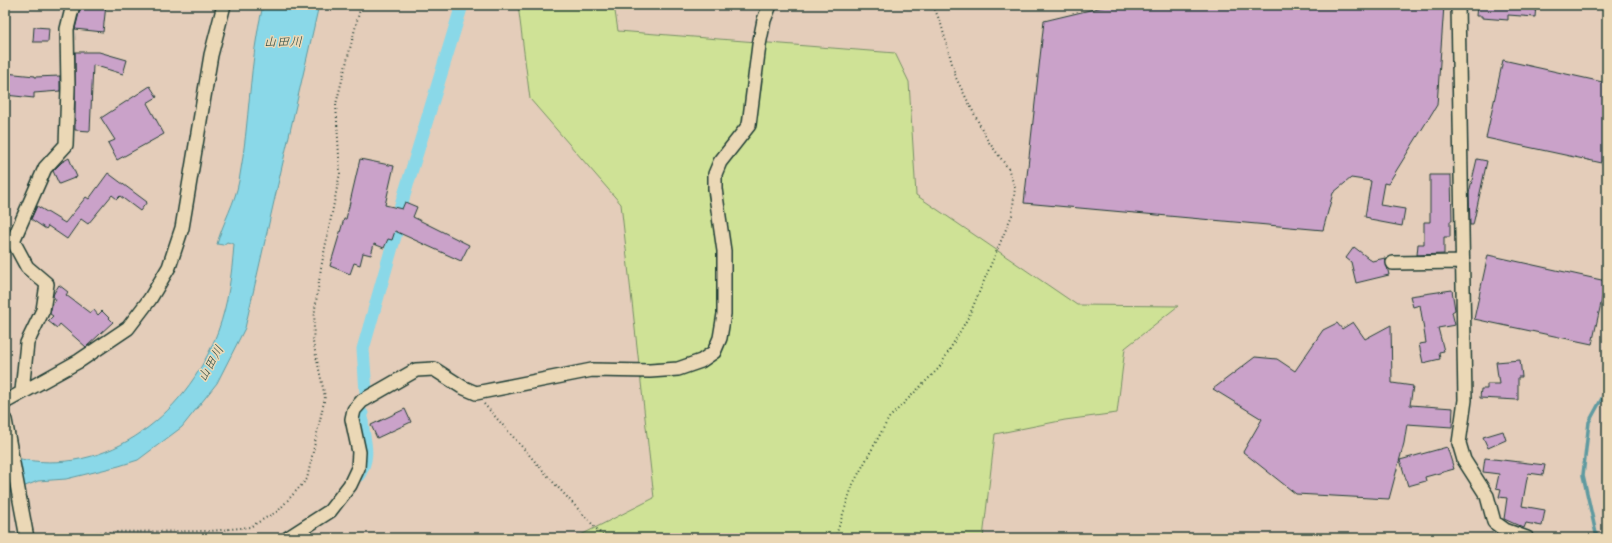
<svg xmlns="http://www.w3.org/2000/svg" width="1612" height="543" font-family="Mali,'Klee One',sans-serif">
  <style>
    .green { fill: #cfe296; stroke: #779065 }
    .water { fill: #8ad8e8; stroke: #5f9aa0 }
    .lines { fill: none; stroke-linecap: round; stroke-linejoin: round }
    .stream { stroke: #5f9aa0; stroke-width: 3.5 }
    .canal { stroke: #8ad8e8; stroke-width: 13 }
    .building { fill: #caa2c9; stroke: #1f3d34 }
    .street-casing { stroke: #1f3d34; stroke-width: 16 }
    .path { stroke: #1f3d34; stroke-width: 2; stroke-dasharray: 1 3; stroke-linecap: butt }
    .street { stroke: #ebd8b6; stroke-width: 13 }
    .labels { text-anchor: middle; stroke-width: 3; stroke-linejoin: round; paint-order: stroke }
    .water-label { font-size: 13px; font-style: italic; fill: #2a4c46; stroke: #ebd8b6 }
  </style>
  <rect width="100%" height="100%" fill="#e4cdba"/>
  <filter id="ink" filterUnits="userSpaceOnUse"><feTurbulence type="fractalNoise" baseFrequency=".025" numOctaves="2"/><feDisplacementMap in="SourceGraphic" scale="8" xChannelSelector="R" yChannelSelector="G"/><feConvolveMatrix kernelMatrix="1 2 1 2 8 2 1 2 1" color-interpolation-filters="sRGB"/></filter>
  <g filter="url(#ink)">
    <!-- green -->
    <path class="green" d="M518 5H614L618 31 895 53 909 82 916 195 1077 305 1178 306 1125 348 1117 413 1065 420 995 434 983 538H575L654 498 621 204 530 99Z"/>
    <!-- water -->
    <path class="water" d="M263 5H319L245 328 217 383 182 427 138 460 119 466 66 479 38 481 5 494V455C100 484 186 418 218 331 228 304 232 273 234 244L227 242 223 245 217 244C223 222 235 203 239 181 250 122 249 63 263 5Z"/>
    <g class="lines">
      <!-- stream -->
      <path class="stream" d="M1597 538 1583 475 1589 422 1607 389"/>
      <!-- canal -->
      <path class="canal" d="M366 392 363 349 396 233V223L402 202 462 5
        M359 475C373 451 361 438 362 414"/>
    </g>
    <!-- building -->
    <path class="building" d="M81 5H106L103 32 75 29Z
      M1111 5H1444L1437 105 1388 184 1384 183 1380 205 1405 209 1402 226 1370 220V218L1365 217 1371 181 1351 178 1333 193 1323 230 1024 203 1044 21Z
      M1477 5H1536L1535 17 1508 15V20L1482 18V16H1476Z
      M34 27 49 28 48 42H33Z
      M75 52H99L127 60 123 74 93 65 90 131 75 130Z
      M1503 60 1607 83V137L1602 163 1486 138Z
      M5 73 35 76V77L60 76V91L34 93V98L5 95Z
      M150 86 157 97 147 103 164 134 117 160 108 143 115 140 101 118Z
      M69 158 77 177 59 184 53 171 62 162Z
      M360 159 394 166 385 205 402 209 405 202 417 207 413 217 469 245 461 261 395 231 392 240 388 239 384 248 374 244 371 255 363 253 360 265 354 263 350 274 330 266 344 219H346Z
      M1477 159 1487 161 1473 225H1470L1469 193Z
      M108 173 147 202 140 211 120 196 117 199 112 195 88 224 81 219 67 239 48 226 46 229 31 219 37 206 65 223 86 197 89 199Z
      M1430 175H1451L1452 221H1450V237H1444V254L1417 255 1418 244H1424V222H1430Z
      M1354 247 1372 261 1385 258 1389 275 1356 283 1351 262 1346 258Z
      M1488 255 1606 281 1592 344 1474 319Z
      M59 285 68 292 66 295 90 313 94 310 98 315 102 311 113 322 86 347 60 324 57 328 48 321 53 316 50 314 52 305 56 300 53 296 54 293Z
      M1452 290 1455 310 1452 312 1455 325 1438 328 1444 351 1439 352 1440 359 1423 363 1419 344 1426 343 1420 305 1413 307 1410 296Z
      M1353 322 1365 339 1391 325 1392 383 1413 386 1410 405 1453 408 1452 427 1407 424 1404 443 1389 499 1296 494 1243 452 1262 419 1213 389 1255 357 1277 359 1295 371 1323 330 1337 323 1342 329Z
      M1520 360 1522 377H1518V400L1480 398 1481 389H1487V384H1499L1496 362Z
      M405 409 411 422 377 438 371 425Z
      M1503 431 1506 440 1488 448 1483 437Z
      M1447 447 1454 469 1425 477 1426 481 1408 486 1400 460Z
      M1485 458 1545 465 1543 475 1528 473 1522 506 1545 510 1542 526 1526 523 1524 528 1504 519 1507 498 1499 497 1501 489 1496 488 1499 474 1483 472Z"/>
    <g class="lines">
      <defs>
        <path id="street" d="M1458 5 1465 400 1459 443 1464 460 1487 496 1494 522 1505 530 1527 538
          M1393 263 1462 262
          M22 391 27 343 43 310 47 284 27 267 13 241 45 168 66 145 68 88 67 29 73 5
          M5 402 79 361 128 328 150 299 169 267 182 228 211 55 224 5
          M5 420 27 538
          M288 538 330 511 350 485 358 468 359 452 352 419 354 410 362 401 416 370 434 369 462 387 476 393 592 370 650 371 678 369 701 361 714 352 720 338 724 314V251L715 189V174L720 162 749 125 759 45 764 20 770 5"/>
      </defs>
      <!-- street casing -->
      <use href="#street" class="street-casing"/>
      <!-- path -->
      <path class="path" d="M484 404 554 483 605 538
        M65 538 75 535 106 532 211 531 250 527 278 511 307 479 325 397 313 342 315 309 321 268 340 173 336 104 361 5
        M835 538 853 484 889 418 939 368 969 316 1012 215 1015 188 1008 168 988 141 956 78 941 24 933 5"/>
      <!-- street -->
      <use href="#street" class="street"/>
    </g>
  </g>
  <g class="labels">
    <!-- water labels -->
    <g class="water-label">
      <text x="283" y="46">山田川</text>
      <text transform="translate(210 363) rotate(-60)" y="5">山田川</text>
    </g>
  </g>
  <!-- margin -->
  <rect width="1612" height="543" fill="none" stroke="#ebd8b6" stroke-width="20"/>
  <rect x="10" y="10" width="1592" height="523" fill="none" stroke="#1f3d34" stroke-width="1.5" filter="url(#ink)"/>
</svg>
